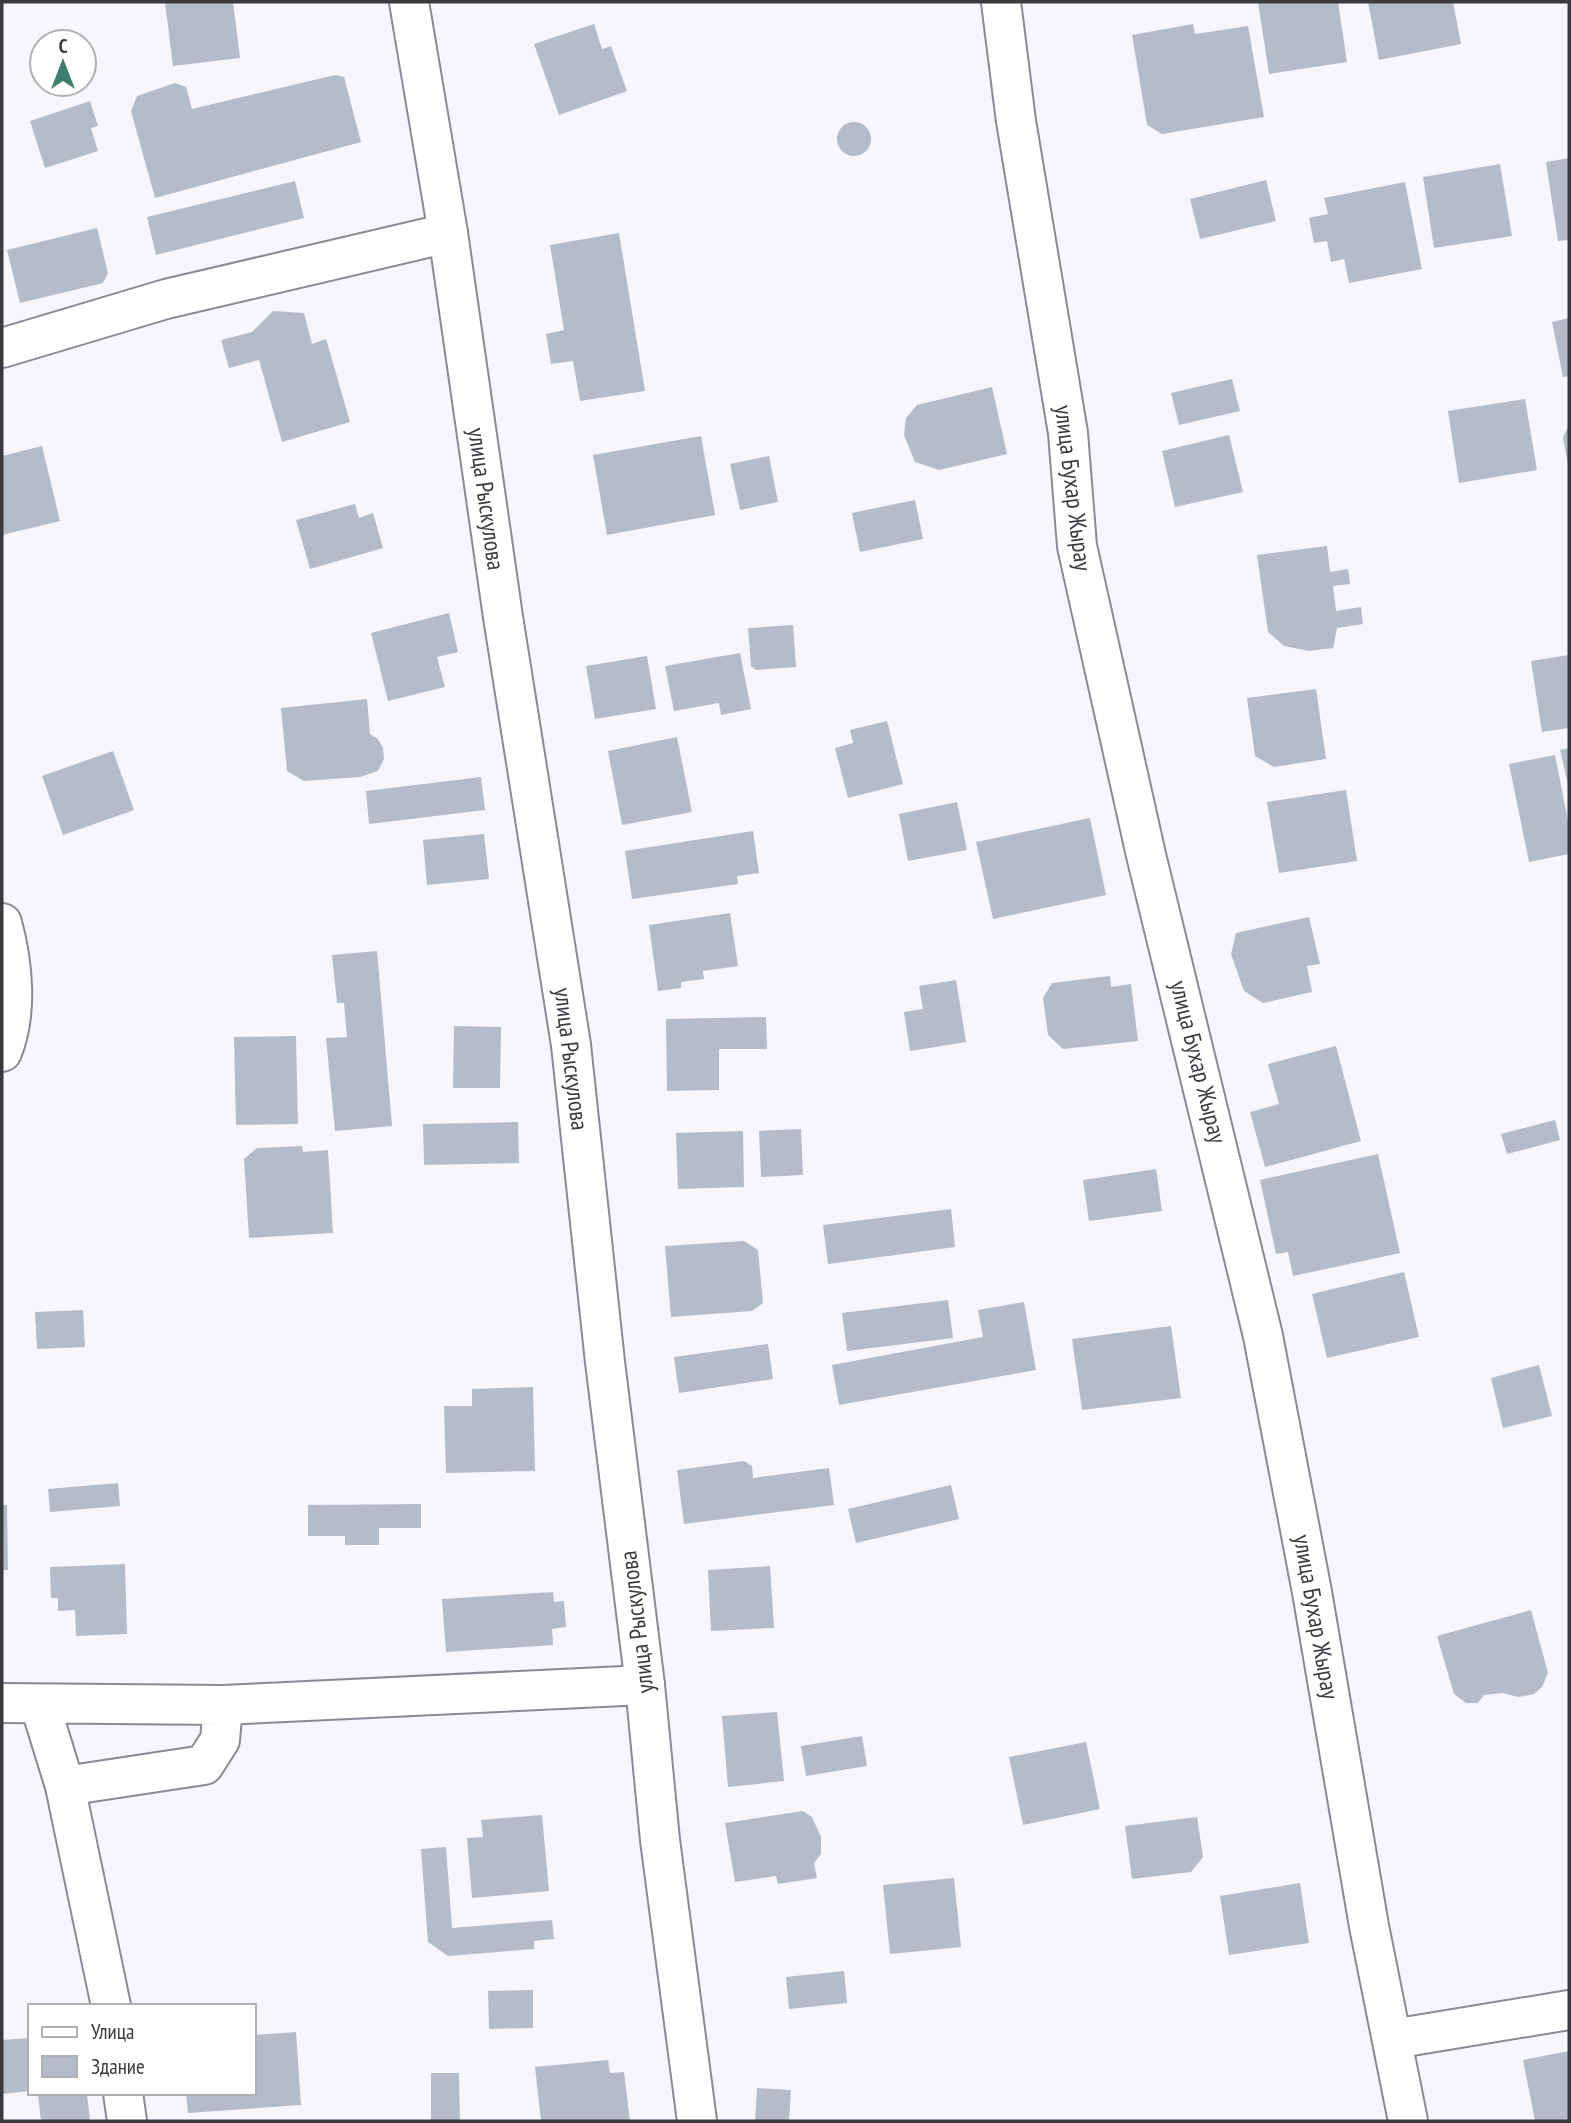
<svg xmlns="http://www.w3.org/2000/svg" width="1571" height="2123" font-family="'PT Sans Narrow',sans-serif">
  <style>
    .building { fill: #b5bbc8 }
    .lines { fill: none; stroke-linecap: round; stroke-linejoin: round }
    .street-casing { stroke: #8a8997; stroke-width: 42 }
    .secondary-casing { stroke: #8a8997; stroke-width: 42 }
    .street { stroke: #fff; stroke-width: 38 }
    .secondary { stroke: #fff; stroke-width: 38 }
    .labels { text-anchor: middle; stroke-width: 5; stroke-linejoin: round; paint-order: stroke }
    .street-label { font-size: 24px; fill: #3a3a40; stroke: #fff }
  </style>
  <rect width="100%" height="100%" fill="#f7f6ff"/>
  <!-- building -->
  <path class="building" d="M165 2H233L240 58 173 66Z
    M1258 2H1338L1347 62 1269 74Z
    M1368 2H1453L1461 44 1379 60Z
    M594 24 602 49 611 46 627 91 559 115 534 44Z
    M1193 24 1195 34 1248 26 1264 117 1162 134 1147 125 1132 35Z
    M335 75 344 77 361 142 155 198 131 111 137 96 175 83 186 87 192 109Z
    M90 101 98 126 91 128 98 151 45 168 30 121Z
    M837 139a17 17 0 1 1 34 0a17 17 0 1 1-34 0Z
    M1569 158V240L1558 241 1546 162Z
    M1500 164 1512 236 1434 248 1423 177Z
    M1266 180 1276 221 1200 239 1190 199Z
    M295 181 304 218 156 255 147 217Z
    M1405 182 1422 269 1349 283 1344 259 1331 262 1327 241 1314 243 1309 218 1328 214 1324 198Z
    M97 228 108 273 103 283 20 303 7 250Z
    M619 233 645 391 580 401 573 361 551 364 546 334 564 330 550 245Z
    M273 311 304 313 312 344 326 339 350 422 282 442 259 360 229 368 221 340 252 332Z
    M1569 318V376L1563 377 1552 322Z
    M1232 379 1240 411 1179 425 1171 393Z
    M992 387 1007 454 939 470 915 462 904 435 906 418 917 405Z
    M1525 399 1537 470 1459 483 1448 411Z
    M1569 424V465H1568L1563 438Z
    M1229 435 1243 492 1175 507 1162 451Z
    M701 436 715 515 607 535 593 455Z
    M42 446 60 521 2 535V456Z
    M769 456 778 502 740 510 730 464Z
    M915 500 923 539 860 552 852 513Z
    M355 504 359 518 373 513 383 548 310 569 296 520Z
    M1327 546 1330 572 1348 569 1350 584 1333 586 1336 611 1361 607 1363 624 1337 628 1333 648 1309 651 1284 646 1268 632 1257 555Z
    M449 613 458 652 437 657 445 687 388 701 371 633Z
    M793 625 796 667 756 670 751 666 748 628Z
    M740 653 751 709 721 715 719 703 674 711 665 666Z
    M1569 655V728L1542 732 1531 661Z
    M647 656 656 709 595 719 586 666Z
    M1316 689 1326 759 1274 767 1255 756 1247 698Z
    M367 699 370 734 378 739 383 748 384 759 378 771 360 777 304 781 287 771 281 708Z
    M887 721 903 784 848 798 835 748 853 743 850 730Z
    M677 737 692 812 622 825 608 751Z
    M1569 748V785H1568L1560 750Z
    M113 751 134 810 63 835 42 776Z
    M1555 755 1569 826V854L1529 862 1509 764Z
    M481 777 485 810 369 824 366 791Z
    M1346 790 1357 861 1279 873 1267 802Z
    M957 802 967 850 908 861 899 814Z
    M1090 818 1106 895 993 919 976 842Z
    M753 831 759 873 737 876 738 884 632 899 625 851Z
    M484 834 489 879 427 885 423 840Z
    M730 913 738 966 703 971 704 979 681 982V988L658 991 649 925Z
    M1309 917 1320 964 1307 966 1312 992 1263 1003 1244 991 1231 954 1236 933Z
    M377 951 392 1126 335 1131 326 1038 347 1037 344 1003H337L332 955Z
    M1110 976 1111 987 1131 984 1138 1041 1063 1049 1048 1035 1043 998 1052 983Z
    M956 980 966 1042 910 1051 904 1012 923 1009 919 986Z
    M766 1017 767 1049H719V1090L667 1091 666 1019Z
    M454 1026 501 1027 500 1088H453Z
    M296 1036 298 1124 236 1125 234 1037Z
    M1336 1046 1361 1141 1265 1167 1250 1112 1279 1104 1268 1064Z
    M1555 1120 1560 1140 1507 1154 1501 1134Z
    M518 1122 519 1163 424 1165 423 1124Z
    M801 1129 803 1175 761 1177 759 1131Z
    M743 1131 744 1187 678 1189 676 1133Z
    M302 1146 303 1152 328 1150 333 1233 249 1238 244 1159 257 1148Z
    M1378 1154 1400 1253 1293 1276 1288 1252 1276 1254 1260 1180Z
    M1156 1169 1162 1211 1089 1221 1083 1180Z
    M951 1209 955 1247 828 1264 823 1225Z
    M744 1241 758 1250 763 1303 752 1311 671 1317 665 1246Z
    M1404 1272 1419 1337 1327 1358 1312 1294Z
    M948 1300 953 1338 847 1351 842 1313Z
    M1024 1302 1036 1370 839 1405 832 1365 983 1337 978 1310Z
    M83 1310 85 1347 37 1349 35 1312Z
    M1171 1326 1181 1398 1082 1410 1072 1339Z
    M768 1344 773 1379 679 1393 674 1357Z
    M1539 1365 1552 1416 1503 1428 1491 1378Z
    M533 1387 535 1471 446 1473 444 1406H472V1389Z
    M744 1461 752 1466 753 1478 829 1468 834 1505 684 1524 677 1470Z
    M118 1483 120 1506 50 1512 48 1489Z
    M951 1485 959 1519 856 1543 848 1509Z
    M421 1504V1528H379V1545H345V1536H308V1505Z
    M2 1505H7L8 1570H2Z
    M125 1564 127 1634 76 1636 75 1610 58 1611V1598H51L50 1567Z
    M770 1566 774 1628 711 1631 708 1570Z
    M553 1592 554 1602 564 1601 566 1627 552 1629 553 1645 446 1652 442 1599Z
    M1531 1610 1548 1673 1542 1687 1534 1694 1518 1697 1503 1693 1484 1695 1478 1703H1466L1454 1694 1437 1636Z
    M777 1712 784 1781 728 1787 722 1716Z
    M862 1736 867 1766 806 1776 801 1746Z
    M1086 1742 1100 1809 1023 1825 1009 1757Z
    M803 1811 812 1817 821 1837V1854L814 1863 817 1878 778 1884 776 1876 735 1882 725 1823Z
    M542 1815 549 1891 472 1898 467 1838 483 1837 481 1820Z
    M1197 1817 1203 1857 1191 1872 1132 1879 1125 1826Z
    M446 1847 452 1928 552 1920 554 1939 534 1941V1949L448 1956 428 1942 421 1849Z
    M954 1878 961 1947 890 1954 883 1885Z
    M1300 1883 1309 1943 1229 1955 1220 1896Z
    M844 1971 847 2003 789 2009 786 1977Z
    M533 1990V2028L489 2029 488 1991Z
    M296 2032 301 2105 188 2113 186 2093H254V2035Z
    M30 2038V2091L2 2094V2040Z
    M1569 2051V2121H1535L1523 2060Z
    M608 2060 610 2073 624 2072 630 2121H541L535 2067Z
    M431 2073H459L460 2121H431Z
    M757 2088 791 2090 789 2121H755Z
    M56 2093H87L90 2121H41L38 2095Z"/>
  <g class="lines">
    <defs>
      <path id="street" d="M1001 2 1016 121 1068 433 1077 546 1146 855 1263 1336 1312 1592 1369 1926 1408 2121
        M2 348 166 299 448 233
        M2 923C13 963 18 1013 2 1052
        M2 1703 223 1705 645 1685
        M40 1705 65 1786 111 2006
        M65 1786 204 1765 220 1740 223 1705
        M1393 2039 1569 2010
        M123 2093 127 2121"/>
      <path id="secondary" d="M409 2 448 233 503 617 571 1045 605 1362 645 1685 660 1840 697 2121"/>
    </defs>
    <!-- street casing -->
    <use href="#street" class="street-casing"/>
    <!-- secondary casing -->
    <use href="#secondary" class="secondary-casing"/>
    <!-- street -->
    <use href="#street" class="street"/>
    <!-- secondary -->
    <use href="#secondary" class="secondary"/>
  </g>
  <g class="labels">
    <!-- street labels -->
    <g class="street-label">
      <text transform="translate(1073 488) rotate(83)" y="8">улица Бухар Жырау</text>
      <text transform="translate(486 499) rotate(82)" y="8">улица Рыскулова</text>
      <text transform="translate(571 1059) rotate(83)" y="8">улица Рыскулова</text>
      <text transform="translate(1198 1062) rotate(76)" y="8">улица Бухар Жырау</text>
      <text transform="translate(1316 1617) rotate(80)" y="8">улица Бухар Жырау</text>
      <text transform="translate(637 1622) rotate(-97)" y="8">улица Рыскулова</text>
    </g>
  </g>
  <!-- border -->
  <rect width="1571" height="2123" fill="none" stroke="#3a3a40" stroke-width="7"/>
  <!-- legend -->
  <rect x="28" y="2004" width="228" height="91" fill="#ffffff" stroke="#b0b0b3" stroke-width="2"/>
  <rect x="42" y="2027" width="35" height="10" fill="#ffffff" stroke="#b0b0b3" stroke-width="2"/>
  <text x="91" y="2039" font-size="21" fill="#3a3a40">Улица</text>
  <rect x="42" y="2056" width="35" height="21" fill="#b5bbc8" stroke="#b0b0b3" stroke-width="2"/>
  <text x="91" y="2074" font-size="21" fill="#3a3a40">Здание</text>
  <!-- north arrow -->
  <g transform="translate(63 63)"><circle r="33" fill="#ffffff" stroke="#b0b0b3" stroke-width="2"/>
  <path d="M0-5L12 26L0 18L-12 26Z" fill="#3d7e6e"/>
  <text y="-10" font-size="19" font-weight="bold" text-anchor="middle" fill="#3a3a40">С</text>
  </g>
</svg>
